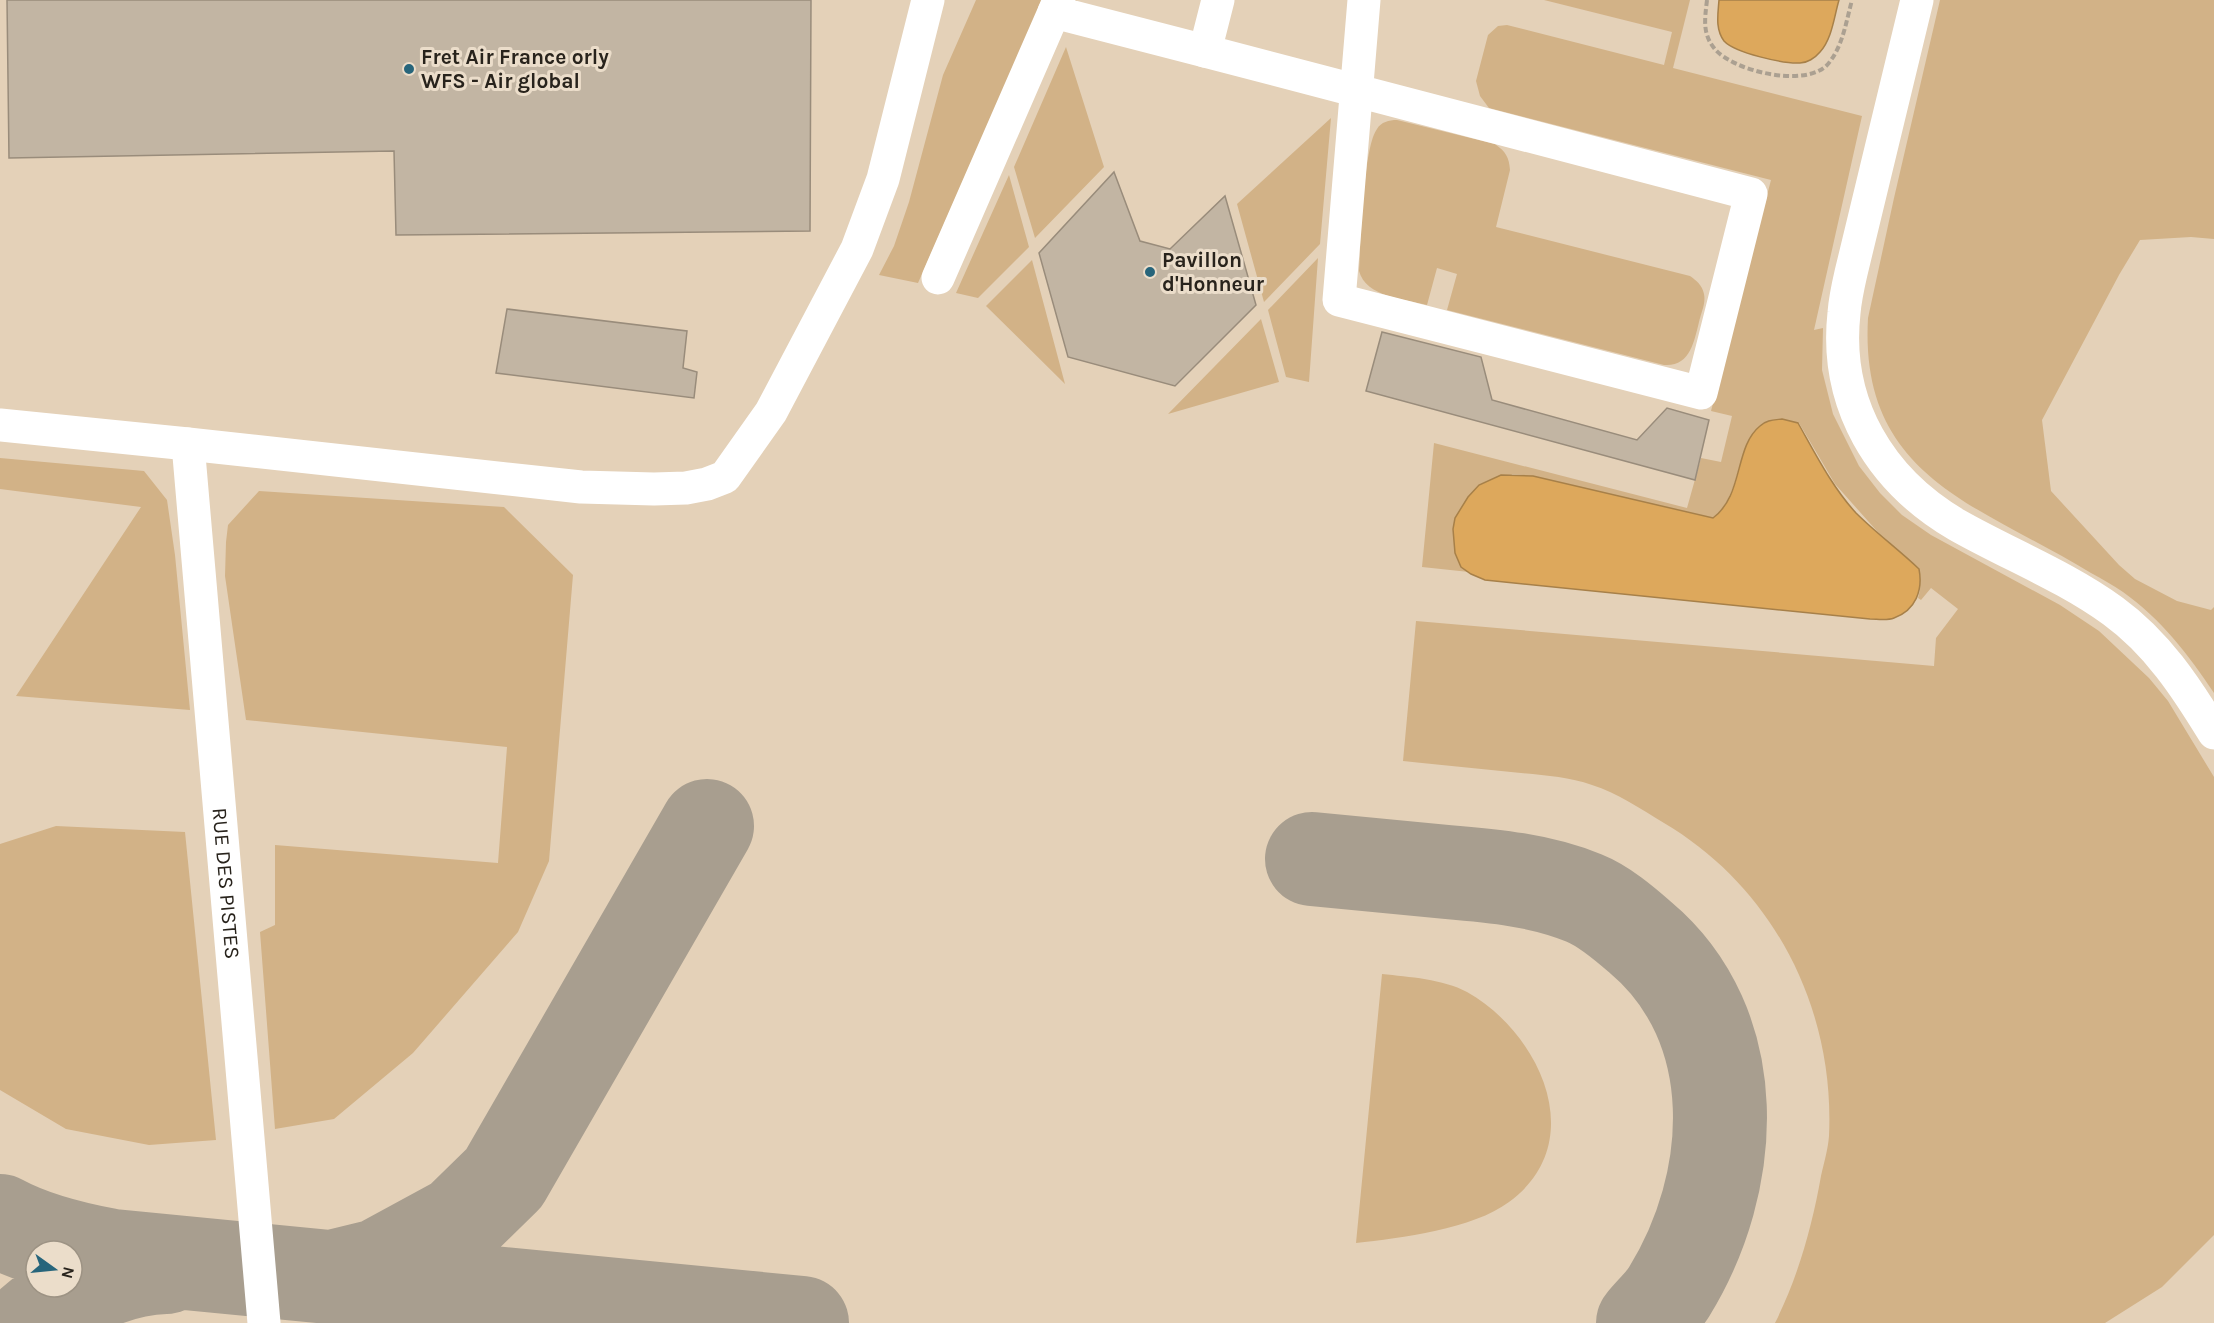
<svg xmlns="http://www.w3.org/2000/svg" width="2214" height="1323" font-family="Karla,sans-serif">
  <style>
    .built { fill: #e4d1b8; fill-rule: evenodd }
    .green { fill: #d2b287 }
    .water { fill: #dda85c; stroke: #a78049; stroke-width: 1.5 }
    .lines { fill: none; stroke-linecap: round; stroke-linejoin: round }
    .taxiway { stroke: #a89e8f; stroke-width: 94 }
    .building { fill: #c2b5a3; stroke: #998c7b; stroke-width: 1.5 }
    .path { stroke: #aba091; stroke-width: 4; stroke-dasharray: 6 3; stroke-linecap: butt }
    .minor { stroke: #fff; stroke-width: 33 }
    .poi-dot { fill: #27657b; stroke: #ebddca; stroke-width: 2 }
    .labels { text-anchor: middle; stroke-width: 6; stroke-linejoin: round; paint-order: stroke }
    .poi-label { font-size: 21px; font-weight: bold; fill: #28231c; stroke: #ebddca; text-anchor: start }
    .street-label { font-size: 21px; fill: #28231c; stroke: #ebddca }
  </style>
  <rect width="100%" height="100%" fill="#ebddca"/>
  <!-- built -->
  <path class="built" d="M0 0H2214V1323H0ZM36 1251H72V1287H36Z"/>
  <!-- green -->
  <path class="green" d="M976 0H1043L918 283 879 275 894 246 909 202 943 75Z
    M1544 0H1690L1673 68 1862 116 1814 330 1823 328 1822 370 1833 414 1859 466 1880 493 1902 515 1931 535 2060 605 2099 631 2149 678 2168 701 2214 777V1235L2162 1287 2105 1323H1775C1798 1277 1812 1227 1821 1176 1824 1163 1828 1149 1829 1136 1835 1009 1774 888 1664 823 1641 809 1617 793 1592 785 1566 776 1539 775 1511 772 1475 768 1439 765 1403 761L1416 621 1934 666 1936 638 1958 609 1931 588 1921 600 1918 598 1920 590 1905 556 1884 539 1835 484 1799 423C1728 405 1752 488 1713 518L1533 476 1512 474 1461 567 1469 572 1422 567 1434 443 1687 508 1701 458 1721 462 1732 416 1711 411 1771 180 1489 108 1480 96 1476 81 1488 35 1498 26 1507 25 1664 65 1672 32Z
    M1940 0H2214V239L2191 237 2140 240 2119 275 2042 420 2051 491 2119 565 2135 579 2177 601 2211 610 2214 607V693C2188 654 2161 619 2123 592 2113 585 2102 579 2091 573 1980 505 1859 478 1868 318L1894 198Z
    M1066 47 1104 167 1035 238 1014 167Z
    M1331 118 1320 244 1264 302 1237 204Z
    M1397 120 1495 144C1506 152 1509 157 1510 170L1496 227 1690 276C1697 281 1702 285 1704 294 1706 303 1701 313 1699 322 1694 342 1690 367 1664 365L1447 310 1457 274 1437 268 1427 305C1404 299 1366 297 1359 271 1361 242 1363 148 1377 129 1381 122 1389 120 1397 120Z
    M1009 175 1029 247 978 298 956 293Z
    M1318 258 1309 382 1286 377 1268 310Z
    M1032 260 1065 384 986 306Z
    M1261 319 1279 382 1168 414Z
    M0 458 144 471 167 500 175 555 190 710 16 696 141 507 0 489Z
    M259 491 504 507 573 575 549 861 518 932 413 1053 334 1119 275 1129 260 932 275 925V845L498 863 507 747 246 720 225 576 226 542 228 525Z
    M56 826 185 832 216 1140 149 1145 66 1129 0 1090V844Z
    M1382 974C1409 977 1443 979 1467 992 1540 1033 1591 1142 1509 1202 1473 1229 1401 1238 1356 1243Z"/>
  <!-- water -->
  <path class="water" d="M1719 0H1839C1834 17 1832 39 1820 52 1815 58 1807 63 1800 63 1784 64 1735 53 1724 41 1715 29 1718 14 1719 0Z
    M1782 419 1798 423C1815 453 1832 487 1856 513 1876 533 1898 549 1919 569 1923 590 1916 610 1894 618 1887 621 1877 619 1870 619L1485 580 1471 574 1461 567 1455 553 1453 529 1455 518 1468 497 1479 485 1501 475 1533 476 1713 518C1744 495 1734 447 1760 426 1766 420 1774 420 1782 419Z"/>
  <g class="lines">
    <!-- taxiway -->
    <path class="taxiway" d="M1312 859C1357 863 1402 868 1447 872 1494 876 1540 880 1584 898 1604 906 1624 923 1640 937 1746 1026 1737 1182 1669 1292 1662 1303 1651 1313 1643 1323
      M0 1221C33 1239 70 1248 107 1255
      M72 1252 802 1323
      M337 1276 378 1266 459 1222 504 1178 707 826
      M33 1323C68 1292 119 1268 166 1267"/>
  </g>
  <!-- building -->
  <path class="building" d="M7 0H811L810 231 396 235 394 151 9 158Z
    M1114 172 1140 241 1170 249 1225 196 1256 305 1175 386 1068 357 1039 253Z
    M507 309 687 331 683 368 697 372 694 398 496 373Z
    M1382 332 1481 357 1492 400 1637 440 1667 408 1709 420 1695 480 1366 391Z"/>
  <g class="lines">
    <!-- path -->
    <path class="path" d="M1707 0C1705 18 1702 33 1714 48 1732 71 1806 89 1828 64 1843 46 1846 22 1852 0"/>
    <!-- minor -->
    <g class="minor">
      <path d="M1059 0 1054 12 1205 51"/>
      <path d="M1218 0 1205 51 1751 194 1701 393 1339 300 1364 0"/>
      <path d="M1917 0 1851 273C1848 286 1845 300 1844 313 1834 404 1880 480 1957 525 2008 554 2065 576 2113 611 2157 643 2186 687 2214 733"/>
      <path d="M938 278 1054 12"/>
      <path d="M0 425 188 444 581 487 654 489 686 488 707 484 725 477 771 412 857 249 883 179 928 0"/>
      <path id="s1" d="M188 444 264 1323"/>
    </g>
  </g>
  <!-- markers -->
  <g class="poi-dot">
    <circle cx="409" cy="69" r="6"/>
    <circle cx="1150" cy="272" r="6"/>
  </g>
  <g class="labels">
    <!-- poi labels -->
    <g class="poi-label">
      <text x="421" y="64">Fret Air France orly<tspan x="421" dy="24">WFS - Air global</tspan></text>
      <text x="1162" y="267">Pavillon<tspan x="1162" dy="24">d'Honneur</tspan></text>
    </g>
    <!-- street labels -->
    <g class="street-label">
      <text dy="7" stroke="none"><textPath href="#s1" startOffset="441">RUE DES PISTES</textPath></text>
    </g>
  </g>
  <!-- north arrow -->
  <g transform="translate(54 1269) rotate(105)"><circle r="28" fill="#ebddca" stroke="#9d9384" stroke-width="1.5"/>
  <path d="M0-4.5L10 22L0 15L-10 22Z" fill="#27657b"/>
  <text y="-9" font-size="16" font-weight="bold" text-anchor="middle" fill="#28231c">N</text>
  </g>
</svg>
